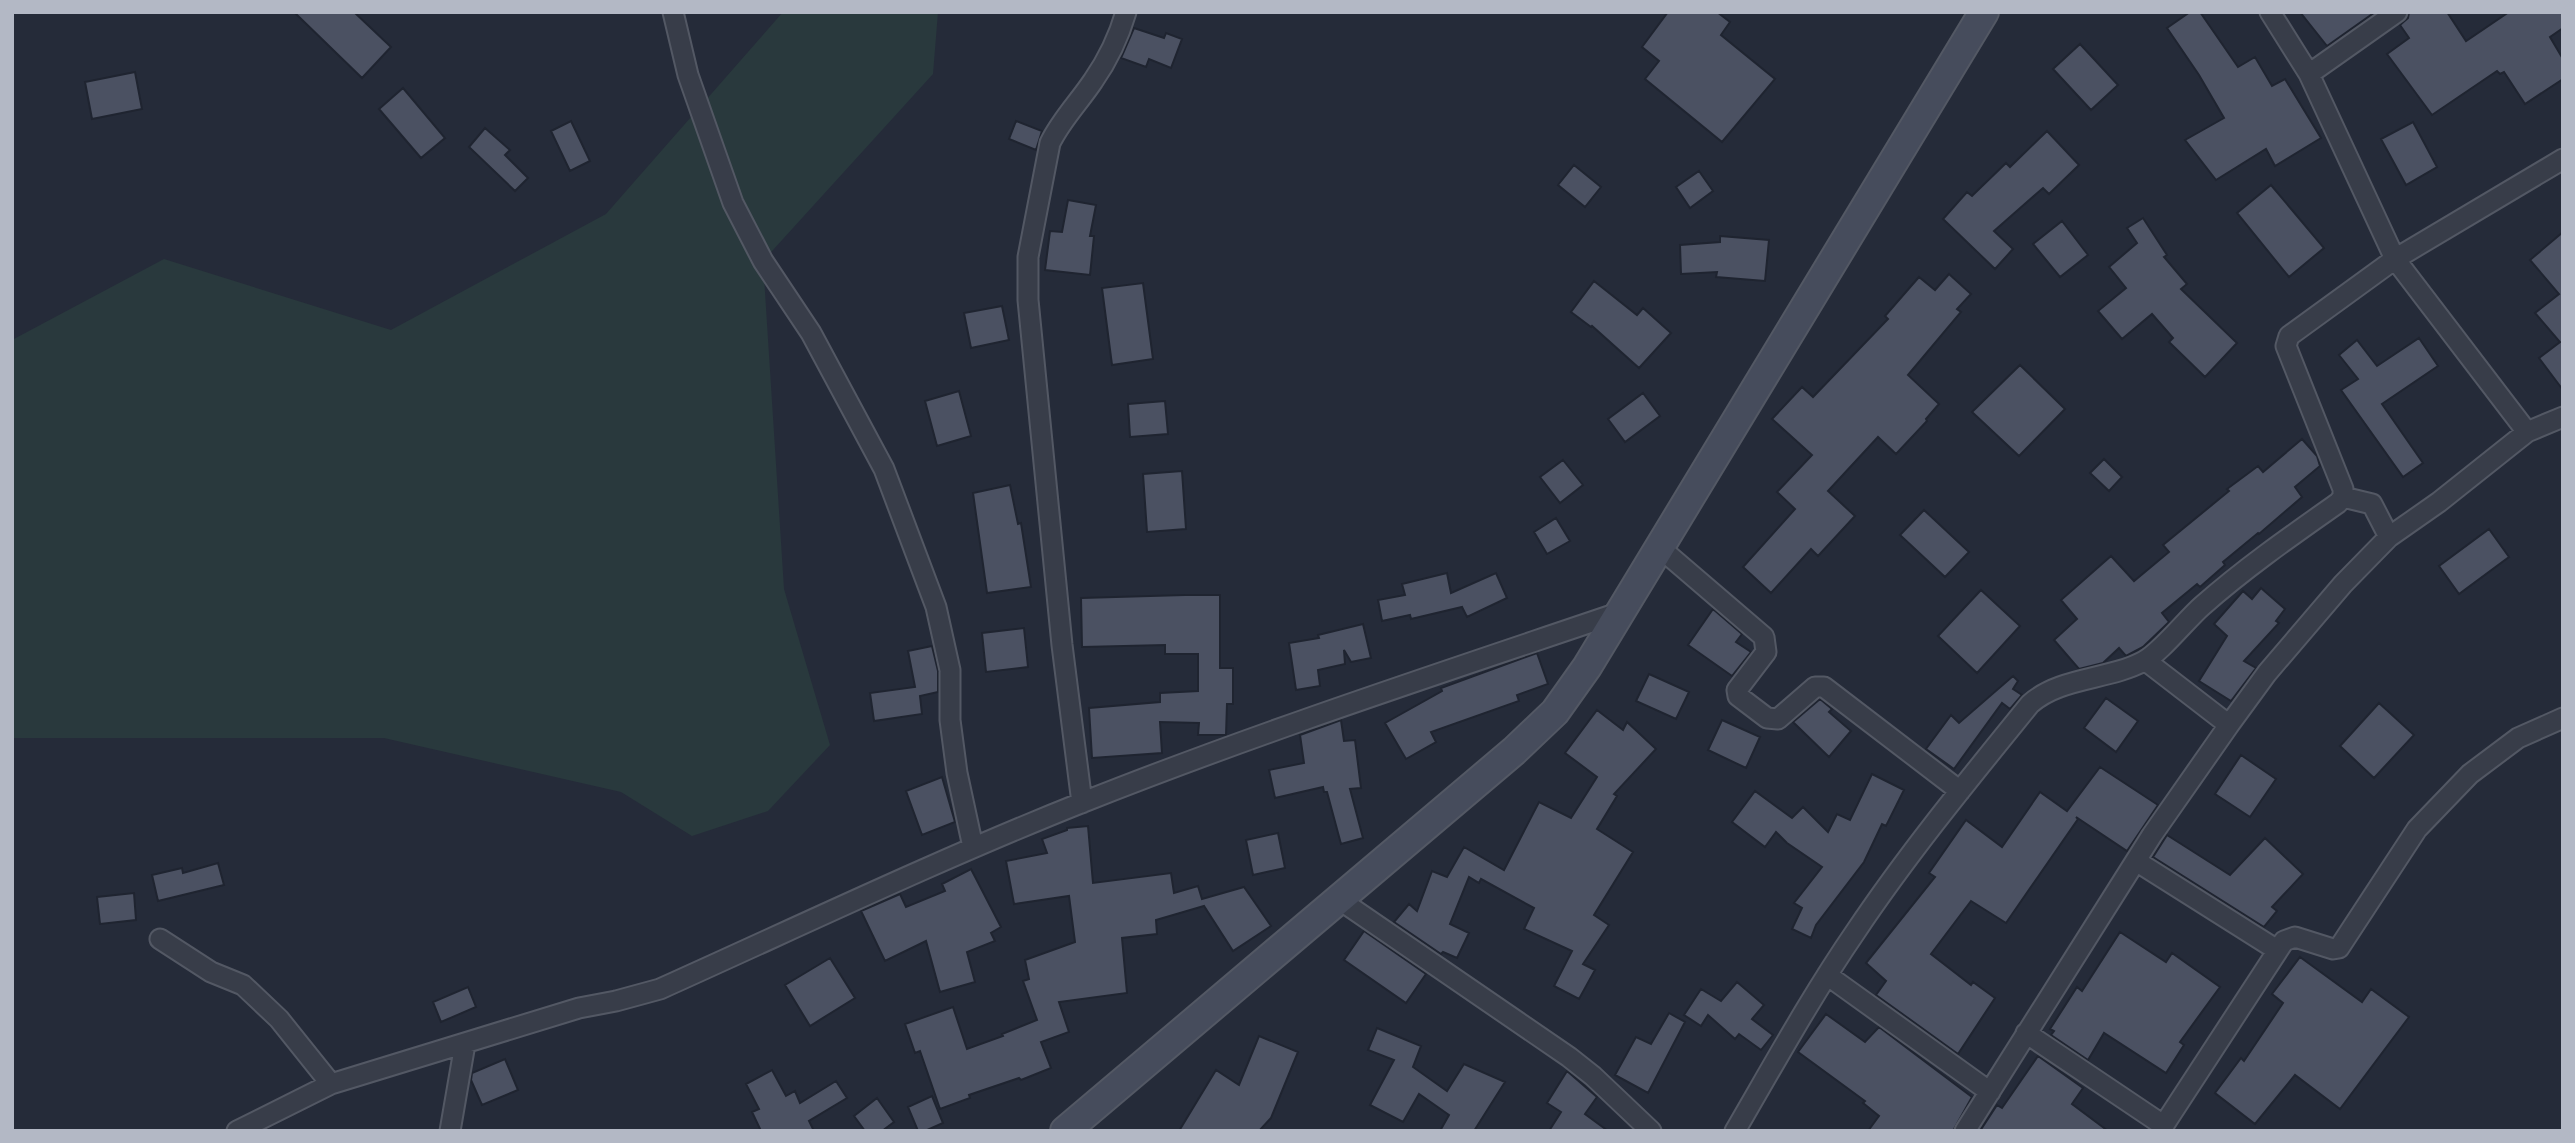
<svg xmlns="http://www.w3.org/2000/svg" width="2575" height="1143" font-family="Karla,sans-serif">
  <style>
    .green { fill: #29393d }
    .building { fill: #4b5162; stroke: #1f2430; stroke-width: 2 }
    .lines { fill: none; stroke-linecap: round; stroke-linejoin: round }
    .street-casing { stroke: #535864; stroke-width: 23 }
    .secondary-casing { stroke: #535864; stroke-width: 32 }
    .street { stroke: #383d49; stroke-width: 19 }
    .secondary { stroke: #464c5c; stroke-width: 28 }
  </style>
  <rect width="100%" height="100%" fill="#252b39"/>
  <!-- green -->
  <path class="green" d="M783 12H938L933 74 763 261 784 589 830 745 768 811 692 836 621 792 384 738H12V340L164 259 391 330 606 214Z"/>
  <!-- building -->
  <path class="building" d="M294 12H354L391 47 362 78Z
    M1668 12H1717L1730 22 1721 35 1775 79 1722 142 1645 79 1659 61 1642 47Z
    M2190 12H2200L2238 67 2255 57 2272 86 2285 79 2321 138 2275 166 2266 149 2216 180 2185 140 2224 118 2199 75 2167 28Z
    M2300 12H2375L2327 46Z
    M2409 12H2447L2466 41 2509 12H2563V28L2550 37 2563 59V79L2525 104 2504 72 2500 74 2497 71 2432 115 2387 54 2409 38 2400 25 2408 18Z
    M1134 28 1164 38 1166 33 1182 39 1171 68 1149 59 1146 67 1121 58Z
    M2080 44 2118 85 2091 110 2053 69Z
    M135 72 142 109 92 119 85 82Z
    M403 88 445 138 421 158 379 109Z
    M571 121 590 161 570 171 551 131Z
    M1016 121 1042 131 1036 150 1009 139Z
    M2413 122 2437 167 2406 185 2381 139Z
    M485 128 510 150 505 155 528 178 515 191 469 147Z
    M2047 131 2079 165 2049 194 2043 188 1994 231 2013 249 1995 269 1943 219 1967 192 1972 196 2006 163 2010 167Z
    M1574 165 1601 187 1585 207 1558 185Z
    M1699 171 1713 191 1690 208 1676 187Z
    M2271 185 2324 248 2289 277 2237 213Z
    M1068 200 1096 205 1090 236H1094L1090 275 1045 270 1050 231 1062 232Z
    M2143 218 2167 255 2164 257 2187 284 2181 289 2237 343 2205 377 2169 342 2173 338 2152 314 2122 339 2098 311 2126 288 2109 267 2137 243 2127 228Z
    M2062 221 2088 255 2060 277 2033 244Z
    M2563 232V390L2539 358 2560 342 2535 313 2559 294 2530 260Z
    M1720 236 1769 240 1765 281 1716 277 1717 272 1681 274 1680 245 1720 242Z
    M1949 274 1971 294 1957 309 1961 312 1908 375 1939 404 1926 419 1927 421 1896 454 1878 437 1828 491 1855 516 1818 556 1811 549 1771 593 1743 567 1795 509 1777 492 1812 455 1772 419 1802 387 1813 397 1888 319 1885 316 1919 277 1935 290Z
    M1594 281 1637 315 1643 308 1671 333 1639 368 1592 326 1591 327 1571 312Z
    M1143 283 1153 359 1112 365 1102 288Z
    M1002 306 1009 340 971 348 964 313Z
    M2419 338 2438 366 2382 404 2423 463 2403 477 2341 390 2358 379 2339 355 2357 340 2377 366Z
    M2020 365 2065 409 2019 456 1972 412Z
    M959 391 971 436 937 446 925 401Z
    M1643 393 1660 416 1625 442 1608 419Z
    M1165 401 1168 434 1130 437 1128 404Z
    M2302 439 2317 456 2320 466 2295 487 2302 497 2259 534 2258 533 2223 562 2225 565 2200 587 2197 584 2162 613 2169 622 2143 647 2126 656 2119 648 2103 663 2079 669 2054 640 2077 619 2061 600 2111 556 2134 581 2169 552 2163 545 2229 491 2227 489 2258 466 2263 472Z
    M2104 459 2122 477 2109 491 2090 473Z
    M1563 460 1583 485 1560 503 1540 477Z
    M1182 471 1186 529 1147 532 1143 474Z
    M1010 485 1018 524 1021 523 1031 587 987 593 973 493Z
    M1924 510 1969 552 1945 577 1900 535Z
    M1556 518 1570 541 1547 554 1534 532Z
    M2489 529 2509 557 2459 594 2439 566Z
    M1447 573 1451 593 1496 573 1507 598 1467 617 1462 607 1411 619 1410 615 1382 621 1378 600 1405 595 1402 584Z
    M2261 588 2285 609 2276 621 2279 623 2244 661 2256 668 2231 701 2199 681 2227 636 2214 624 2243 591 2252 599Z
    M1981 590 2020 626 1977 673 1938 636Z
    M1185 595H1220V668H1233V704H1227L1226 735H1198L1199 723 1160 722 1162 753 1092 758 1089 708 1160 702V693L1198 691V654H1165V645L1082 647 1081 598Z
    M1713 609 1742 634 1736 642 1751 652 1732 676 1688 645Z
    M1363 624 1371 658 1351 662 1344 650 1345 664 1318 670 1320 686 1296 690 1289 643 1319 638 1318 635Z
    M1024 628 1028 667 986 672 982 633Z
    M932 646 938 671V692L920 696 922 714 874 721 870 693 915 687 908 651Z
    M1537 653 1548 684 1517 695 1519 701 1431 732 1436 742 1406 759 1385 723 1442 691 1441 688Z
    M1649 674 1689 692 1676 719 1636 701Z
    M2013 676 2018 681 2013 689 2022 695 2010 709 2002 703 1954 769 1926 749 1951 715 1959 723Z
    M2106 698 2138 721 2116 752 2084 728Z
    M1820 699 1832 709 1829 712 1851 731 1829 757 1793 722Z
    M2379 703 2414 735 2374 778 2340 746Z
    M1597 710 1623 730 1627 722 1656 749 1614 794 1617 796 1597 829 1633 852 1594 915 1609 925 1583 964 1595 970 1579 999 1554 986 1572 951 1524 929 1534 908 1481 879 1479 883 1469 877 1450 924 1469 933 1457 958 1443 952 1441 954 1394 922 1409 904 1417 911 1432 871 1447 877 1464 847 1504 870 1539 802 1571 818 1597 777 1565 753Z
    M1341 720 1344 741 1355 740 1361 788 1350 789 1363 838 1341 844 1327 792H1324L1323 787 1275 798 1269 770 1304 763 1300 735Z
    M1722 720 1760 737 1746 768 1708 750Z
    M2241 755 2276 779 2250 817 2215 794Z
    M2100 767 2158 805 2127 851 2076 817 2078 819 2006 923 1971 901 1931 954 1971 985 1973 982 1995 998 1958 1054 1876 995 1886 981 1866 963 1935 877 1929 873 1966 820 2002 847 2040 792 2067 811Z
    M1872 774 1904 790 1886 826 1882 824 1864 862 1816 925 1811 938 1792 929 1802 908 1794 903 1822 867 1787 843 1776 832 1765 847 1732 822 1755 791 1792 818 1803 807 1828 832 1837 814 1850 820Z
    M942 777 955 822 922 835 906 791Z
    M1088 826 1093 883 1171 873 1174 893 1198 886 1202 899 1244 887 1271 926 1233 951 1204 906 1156 920 1157 934 1122 938 1127 993 1059 1002 1069 1032 1041 1042 1051 1068 1021 1080 1019 1078 969 1095 970 1098 940 1109 920 1051 915 1053 905 1024 953 1007 967 1049 1003 1036 1002 1034 1037 1020 1023 981 1029 979 1025 960 1075 942 1069 896 1014 904 1006 861 1047 853 1042 839 1067 830V828Z
    M1278 833 1285 868 1253 875 1246 840Z
    M2167 835 2230 875 2265 838 2303 874 2272 907 2277 911 2264 927 2153 857Z
    M218 863 224 885 158 901 152 875 182 868 183 873Z
    M971 869 1001 927 991 933 995 941 967 952 975 982 940 992 926 941 885 961 861 911 900 894 906 907 945 891 942 884Z
    M134 893 136 920 100 924 97 897Z
    M1364 931 1426 974 1406 1003 1344 960Z
    M2120 932 2166 962 2172 953 2220 987 2180 1042 2184 1045 2166 1073 2104 1033 2088 1060 2051 1035 2054 1031 2050 1029 2077 987 2082 991Z
    M2300 957 2362 1002 2371 989 2409 1017 2340 1109 2295 1075 2255 1124 2215 1093 2241 1058 2244 1061 2283 1003 2272 994Z
    M830 958 855 998 810 1026 785 985Z
    M1737 982 1764 1005 1752 1019 1773 1035 1761 1050 1739 1034 1735 1039 1708 1015 1701 1026 1684 1015 1701 989 1721 1001Z
    M468 987 476 1007 441 1022 433 1002Z
    M1669 1013 1685 1022 1648 1093 1615 1075 1636 1037 1651 1044Z
    M1826 1014 1865 1042 1879 1027 1972 1097 1953 1131H1868L1879 1116 1863 1103 1865 1101 1798 1052Z
    M1377 1028 1421 1046 1413 1067 1447 1091 1464 1064 1505 1082 1474 1131H1440L1449 1115 1419 1094 1403 1122 1370 1105 1394 1060 1368 1050Z
    M1259 1036 1298 1052 1271 1118 1259 1131H1179L1216 1070 1239 1085Z
    M2038 1056 2083 1088 2072 1104 2108 1131H1980L1997 1105 2002 1108Z
    M505 1059 518 1090 482 1105 471 1080 472 1073Z
    M772 1070 786 1096 795 1091 800 1103 836 1081 847 1098 809 1121 814 1131H761L752 1112 759 1109 746 1084Z
    M1567 1071 1597 1097 1585 1114 1608 1131H1549L1561 1112 1547 1103Z
    M932 1096 943 1123 925 1131H918L908 1107Z
    M877 1098 894 1122 882 1131H865L854 1116Z"/>
  <g class="lines">
    <defs>
      <path id="street" d="M673 12 688 75 733 203 763 261 811 333 884 469 936 607 950 670V720L957 773 973 847
        M2270 12 2309 74 2397 12
        M2309 74 2395 259 2563 159
        M2343 497 2372 504 2389 537
        M1659 547 1764 637 1766 652 1737 690 1738 696 1767 718 1778 719 1815 687H1824L1960 791
        M2229 725 2267 673 2343 584 2389 537 2439 502 2527 432 2563 417
        M1082 803 1062 645 1028 300V257L1050 143C1061 120 1079 102 1093 81 1107 61 1119 36 1126 12
        M2136 861 2277 950
        M1340 900 1569 1057 1593 1076 1651 1131
        M160 939 211 972 243 985 279 1019 331 1084 579 1008 616 1001 660 989C800 926 938 860 1081 803 1257 733 1438 674 1618 613
        M1827 975 1990 1092
        M2026 1033 2163 1125
        M237 1131 331 1084
        M450 1131 465 1044
        M1735 1131C1774 1064 1812 995 1856 931 1909 852 1970 778 2030 704 2060 677 2109 680 2144 661 2160 653 2187 619 2202 606 2245 568 2291 536 2338 503L2343 497V489L2286 346 2289 336 2395 259 2527 432
        M1965 1131 2152 835 2229 725 2146 661
        M2160 1131 2284 941 2295 937 2333 949 2339 948 2417 829 2470 774 2518 738 2563 718"/>
      <path id="secondary" d="M1065 1131 1514 751 1555 712 1587 667 1984 12"/>
    </defs>
    <!-- street casing -->
    <use href="#street" class="street-casing"/>
    <!-- secondary casing -->
    <use href="#secondary" class="secondary-casing"/>
    <!-- street -->
    <use href="#street" class="street"/>
    <!-- secondary -->
    <use href="#secondary" class="secondary"/>
  </g>
  <!-- border -->
  <rect width="2575" height="1143" fill="none" stroke="#b3b8c5" stroke-width="28"/>
</svg>
